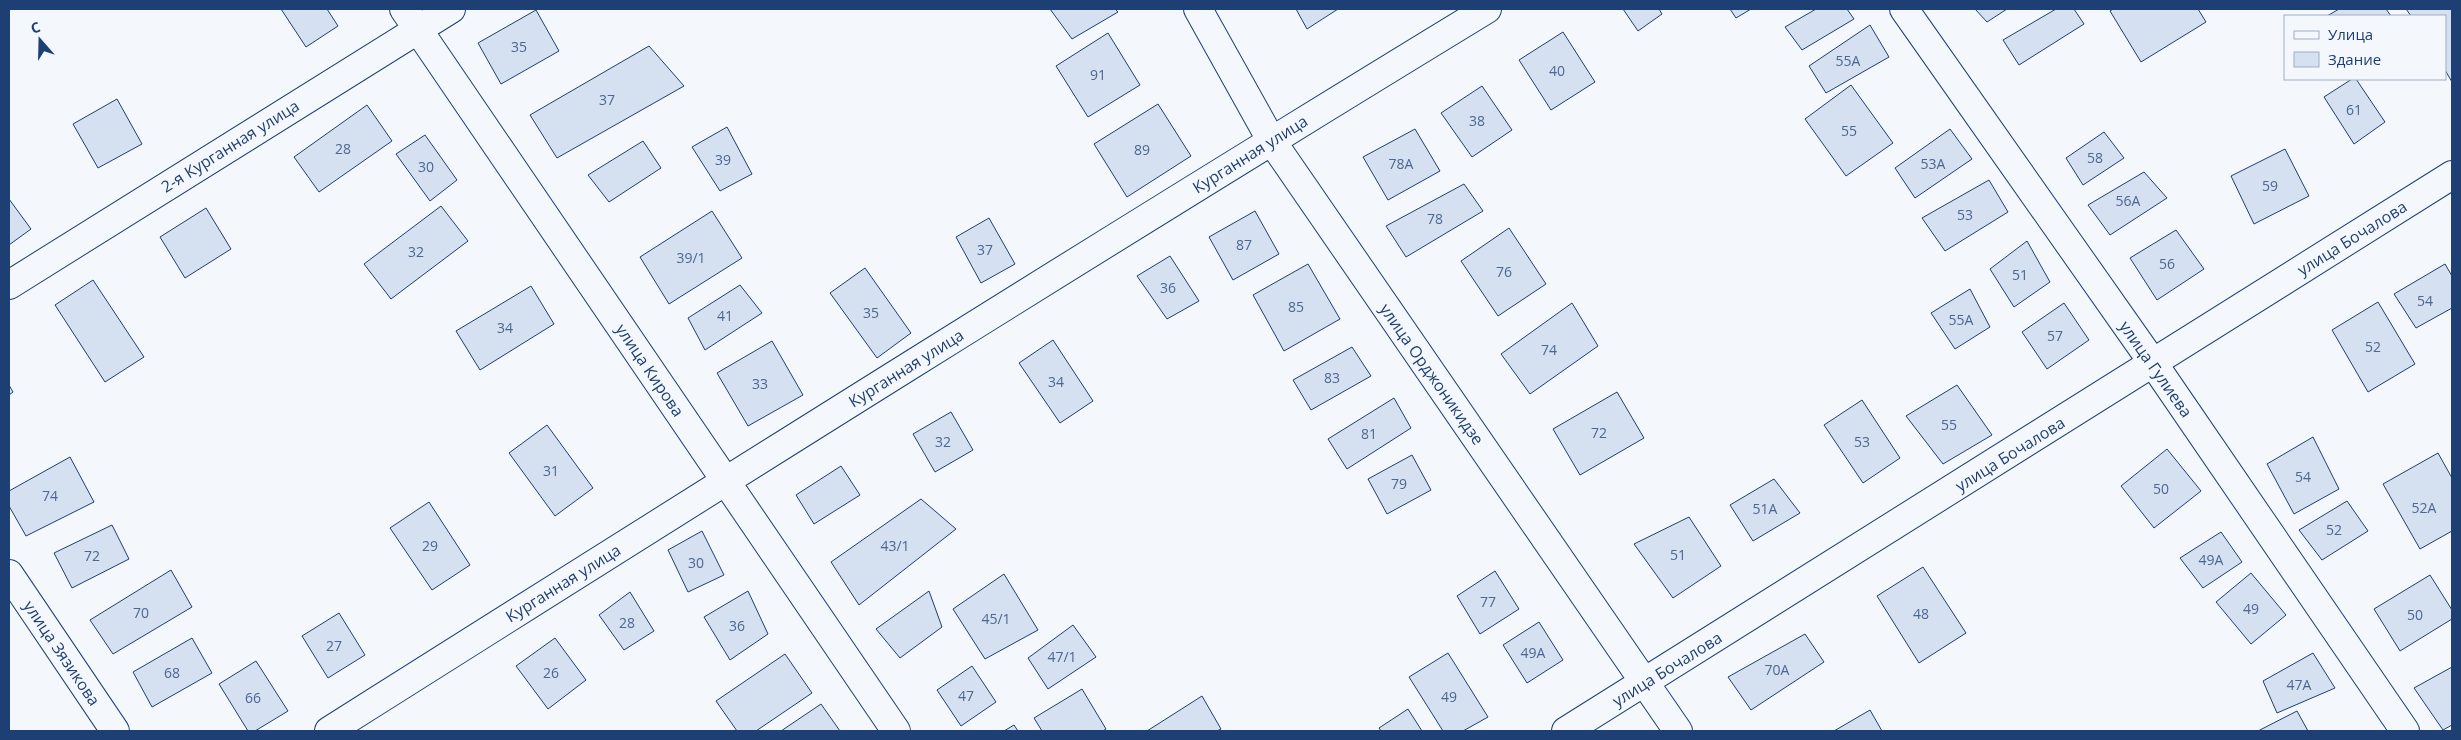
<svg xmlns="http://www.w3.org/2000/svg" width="2461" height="740" font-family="'Open Sans',sans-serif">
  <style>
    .building { fill: #d5e0f0; stroke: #1d3f73 }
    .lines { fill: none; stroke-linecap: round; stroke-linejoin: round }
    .street-casing { stroke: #1d3f73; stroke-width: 30 }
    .secondary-casing { stroke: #1d3f73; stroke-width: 30 }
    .street { stroke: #f4f7fb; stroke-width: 28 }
    .secondary { stroke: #f4f7fb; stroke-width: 28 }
    .labels { text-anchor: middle; stroke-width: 4; stroke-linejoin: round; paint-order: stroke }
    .number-label { font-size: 14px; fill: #4b6792 }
    .street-label { font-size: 16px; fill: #1d3f73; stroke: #f4f7fb }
  </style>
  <rect width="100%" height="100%" fill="#f4f7fb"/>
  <!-- building -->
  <path class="building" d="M281 9H327L338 26 306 47Z
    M1050 9H1115L1118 12 1072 39Z
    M1296 9H1338L1307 29Z
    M1623 9H1659L1662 14 1638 31Z
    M1730 9H1751L1736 18Z
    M1816 9H1847L1854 19 1802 50 1785 27Z
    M1975 9H2007L1987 22Z
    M2056 9H2074L2084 24 2019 65 2003 40Z
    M2113 9H2198L2206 22 2141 62 2110 11Z
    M2339 9H2386L2391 16H2327Z
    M2406 9H2452V82L2445 70V16H2411Z
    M536 10 559 51 501 84 478 43Z
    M1870 25 1889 57 1826 93 1809 66Z
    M1563 32 1595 82 1551 110 1519 60Z
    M1108 33 1140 85 1088 117 1056 66Z
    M649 46 684 86 557 158 530 115Z
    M2352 79H2356L2385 122 2354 144 2324 97Z
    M1851 85 1893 143 1846 176 1805 119Z
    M1482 86 1512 130 1472 157 1441 113Z
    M117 99 142 144 98 168 73 124Z
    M1158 104 1191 156 1127 197 1094 144Z
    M367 105 392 141 319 192 294 157Z
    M727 127 752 174 720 191 692 147Z
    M1415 129 1440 171 1388 200 1363 157Z
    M1950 129 1972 159 1915 198 1895 168Z
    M2104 132 2124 158 2083 185 2066 158Z
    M425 135 457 180 430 201 396 154Z
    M643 141 661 168 609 202 588 175Z
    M2285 149 2309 196 2254 224 2231 176Z
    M2144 172 2167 198 2110 235 2088 205Z
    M1989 180 2008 212 1945 251 1922 218Z
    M1464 184 1483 211 1406 257 1386 226Z
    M9 199 31 229 9 245Z
    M441 206 468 241 391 299 364 264Z
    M206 208 231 249 185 278 160 237Z
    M712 211 742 258 669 304 640 257Z
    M1255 211 1279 254 1233 280 1209 237Z
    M989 218 1015 264 981 283 956 237Z
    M1509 228 1546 284 1498 316 1461 261Z
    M2176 230 2204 269 2157 300 2130 258Z
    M2027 241 2050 282 2014 307 1990 269Z
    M1170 256 1199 301 1167 319 1137 276Z
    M1308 264 1340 319 1284 351 1253 295Z
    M2445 264 2452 276V308L2416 328 2394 294Z
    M865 268 911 333 877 358 830 293Z
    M93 280 144 357 105 382 55 305Z
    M740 285 762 313 705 350 688 318Z
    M531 286 554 324 480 370 456 331Z
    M1970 289 1990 327 1955 349 1931 313Z
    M2378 302 2415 364 2368 392 2332 330Z
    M1572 303 1598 346 1530 394 1501 354Z
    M2064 303 2089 340 2047 369 2022 332Z
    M1053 340 1093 401 1060 423 1019 363Z
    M772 341 803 395 748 426 717 373Z
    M1352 347 1371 376 1311 410 1293 380Z
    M9 385 13 392 9 395Z
    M1957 385 1992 435 1943 464 1906 416Z
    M1617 392 1644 438 1580 475 1553 429Z
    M1394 398 1411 428 1347 469 1328 439Z
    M1862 400 1900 458 1863 483 1824 425Z
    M951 412 973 450 935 472 913 434Z
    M547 425 593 488 555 516 509 453Z
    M2313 437 2339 489 2294 514 2267 464Z
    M2167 449 2201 491 2154 528 2121 486Z
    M2438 453 2452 478V531L2420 549 2383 484Z
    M1412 455 1431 490 1387 514 1368 479Z
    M70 457 94 502 26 536 9 506V491Z
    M841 466 860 495 814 524 796 495Z
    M1774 479 1800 513 1753 541 1730 505Z
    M921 499 956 529 859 605 831 562Z
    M2347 501 2368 531 2322 560 2299 530Z
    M429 502 470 565 432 590 390 528Z
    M1689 517 1721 566 1673 598 1634 544Z
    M112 525 129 559 72 588 54 553Z
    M702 531 724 575 688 592 668 550Z
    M2221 532 2242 562 2203 588 2180 558Z
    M1923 567 1966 633 1919 663 1877 596Z
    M171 570 192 607 113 654 90 620Z
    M1495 571 1519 609 1480 634 1457 596Z
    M2251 573 2286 615 2251 644 2216 602Z
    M1004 574 1038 630 985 659 953 609Z
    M2430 575 2452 610V619L2400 651 2374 609Z
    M748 591 768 634 730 660 704 617Z
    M929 591 942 627 900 658 876 629Z
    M630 592 654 631 624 650 599 615Z
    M339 613 365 655 328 678 302 636Z
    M1539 622 1563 660 1527 683 1503 645Z
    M1073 625 1096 657 1048 689 1028 658Z
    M1805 634 1824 662 1751 710 1728 677Z
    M192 638 212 673 152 707 133 672Z
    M555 638 586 680 548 709 516 666Z
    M1448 653 1488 717 1463 731H1443L1409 677Z
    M2313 653 2335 688 2277 713 2263 681Z
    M785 654 812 693 756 731H737L716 701Z
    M256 661 288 711 255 731H248L219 684Z
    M972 666 996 702 961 726 937 690Z
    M2452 667V725L2443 730 2414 688Z
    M1082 689 1106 729 1103 731H1042L1034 718Z
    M1202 696 1221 729 1217 731H1147Z
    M821 704 840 731H781Z
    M1408 709 1422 731H1381L1379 728Z
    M1870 710 1882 731H1834Z
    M2297 711 2308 731H2258Z
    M1014 725 1018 731H1004Z"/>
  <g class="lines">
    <defs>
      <path id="street" d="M1198 9 1271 140 1678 731
        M1904 9 2153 363 2405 731
        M9 285 451 9
        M9 574 115 731
        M329 731C714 488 1098 246 1487 9
        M1566 731 2452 175"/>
      <path id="secondary" d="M404 9 896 731"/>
    </defs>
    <!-- street casing -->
    <use href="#street" class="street-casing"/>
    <!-- secondary casing -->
    <use href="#secondary" class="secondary-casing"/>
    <!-- street -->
    <use href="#street" class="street"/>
    <!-- secondary -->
    <use href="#secondary" class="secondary"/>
  </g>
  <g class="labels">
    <!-- number labels -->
    <g class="number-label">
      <text x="519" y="52">35</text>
      <text x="1848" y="66">55А</text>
      <text x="1557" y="76">40</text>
      <text x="1098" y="80">91</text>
      <text x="607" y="105">37</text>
      <text x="2354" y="115">61</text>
      <text x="1477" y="126">38</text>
      <text x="1849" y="136">55</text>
      <text x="343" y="154">28</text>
      <text x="1142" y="155">89</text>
      <text x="2095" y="163">58</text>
      <text x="723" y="165">39</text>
      <text x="1401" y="169">78А</text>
      <text x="1933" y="169">53А</text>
      <text x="426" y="172">30</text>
      <text x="2270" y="191">59</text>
      <text x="2128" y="206">56А</text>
      <text x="1965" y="220">53</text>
      <text x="1435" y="224">78</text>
      <text x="1244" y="250">87</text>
      <text x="985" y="255">37</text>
      <text x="416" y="257">32</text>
      <text x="691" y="263">39/1</text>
      <text x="2167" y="269">56</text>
      <text x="1504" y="277">76</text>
      <text x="2020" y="280">51</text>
      <text x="1168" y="293">36</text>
      <text x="2425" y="306">54</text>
      <text x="1296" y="312">85</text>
      <text x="871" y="318">35</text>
      <text x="725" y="321">41</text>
      <text x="1961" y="325">55А</text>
      <text x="505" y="333">34</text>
      <text x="2055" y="341">57</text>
      <text x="2373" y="352">52</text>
      <text x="1549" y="355">74</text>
      <text x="1332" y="383">83</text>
      <text x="1056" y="387">34</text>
      <text x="760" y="389">33</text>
      <text x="1949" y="430">55</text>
      <text x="1599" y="438">72</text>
      <text x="1369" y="439">81</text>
      <text x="943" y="447">32</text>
      <text x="1862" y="447">53</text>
      <text x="551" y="476">31</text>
      <text x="2303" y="482">54</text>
      <text x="1399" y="489">79</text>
      <text x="2161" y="494">50</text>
      <text x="50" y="501">74</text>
      <text x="2424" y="513">52А</text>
      <text x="1765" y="514">51А</text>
      <text x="2334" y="535">52</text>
      <text x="430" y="551">29</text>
      <text x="895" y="551">43/1</text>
      <text x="1678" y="560">51</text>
      <text x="92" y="561">72</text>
      <text x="2211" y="565">49А</text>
      <text x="696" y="568">30</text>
      <text x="1488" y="607">77</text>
      <text x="2251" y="614">49</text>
      <text x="141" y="618">70</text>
      <text x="1921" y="619">48</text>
      <text x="2415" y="620">50</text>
      <text x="996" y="624">45/1</text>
      <text x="627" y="628">28</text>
      <text x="737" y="631">36</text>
      <text x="334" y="651">27</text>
      <text x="1533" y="658">49А</text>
      <text x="1062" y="662">47/1</text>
      <text x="1777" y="675">70А</text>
      <text x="172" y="678">68</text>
      <text x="551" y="678">26</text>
      <text x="2299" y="690">47А</text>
      <text x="966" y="701">47</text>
      <text x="1449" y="702">49</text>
      <text x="253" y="703">66</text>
    </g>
    <!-- street labels -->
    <g class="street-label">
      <text transform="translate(230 146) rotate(-32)" y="6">2-я Курганная улица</text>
      <text transform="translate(1250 154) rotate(-32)" y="6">Курганная улица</text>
      <text transform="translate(2352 238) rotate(-32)" y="6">улица Бочалова</text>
      <text transform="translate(906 368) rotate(-32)" y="6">Курганная улица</text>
      <text transform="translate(2156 369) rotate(55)" y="6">улица Гулиева</text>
      <text transform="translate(650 370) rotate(56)" y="6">улица Кирова</text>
      <text transform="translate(1432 374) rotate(55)" y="6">улица Орджоникидзе</text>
      <text transform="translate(2010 454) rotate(-32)" y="6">улица Бочалова</text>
      <text transform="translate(563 583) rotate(-32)" y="6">Курганная улица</text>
      <text transform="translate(62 653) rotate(56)" y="6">улица Зязикова</text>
      <text transform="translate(1667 669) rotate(-32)" y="6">улица Бочалова</text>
    </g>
  </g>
  <!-- border -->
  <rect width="2461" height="740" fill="none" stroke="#1d3f73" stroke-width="20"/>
  <!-- legend -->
  <rect x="2284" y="15" width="162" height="65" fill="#f4f7fb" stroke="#9eadc5"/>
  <rect x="2294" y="31" width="25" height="8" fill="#f4f7fb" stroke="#9eadc5"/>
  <text x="2328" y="40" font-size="15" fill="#1d3f73">Улица</text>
  <rect x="2294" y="52" width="25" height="15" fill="#d5e0f0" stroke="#9eadc5"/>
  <text x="2328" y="65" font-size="15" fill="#1d3f73">Здание</text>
  <!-- north arrow -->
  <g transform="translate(40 40) rotate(340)" stroke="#f4f7fb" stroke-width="4" paint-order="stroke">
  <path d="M0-4L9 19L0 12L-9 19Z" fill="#1d3f73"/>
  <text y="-8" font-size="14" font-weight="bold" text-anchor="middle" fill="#1d3f73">С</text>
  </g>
</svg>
